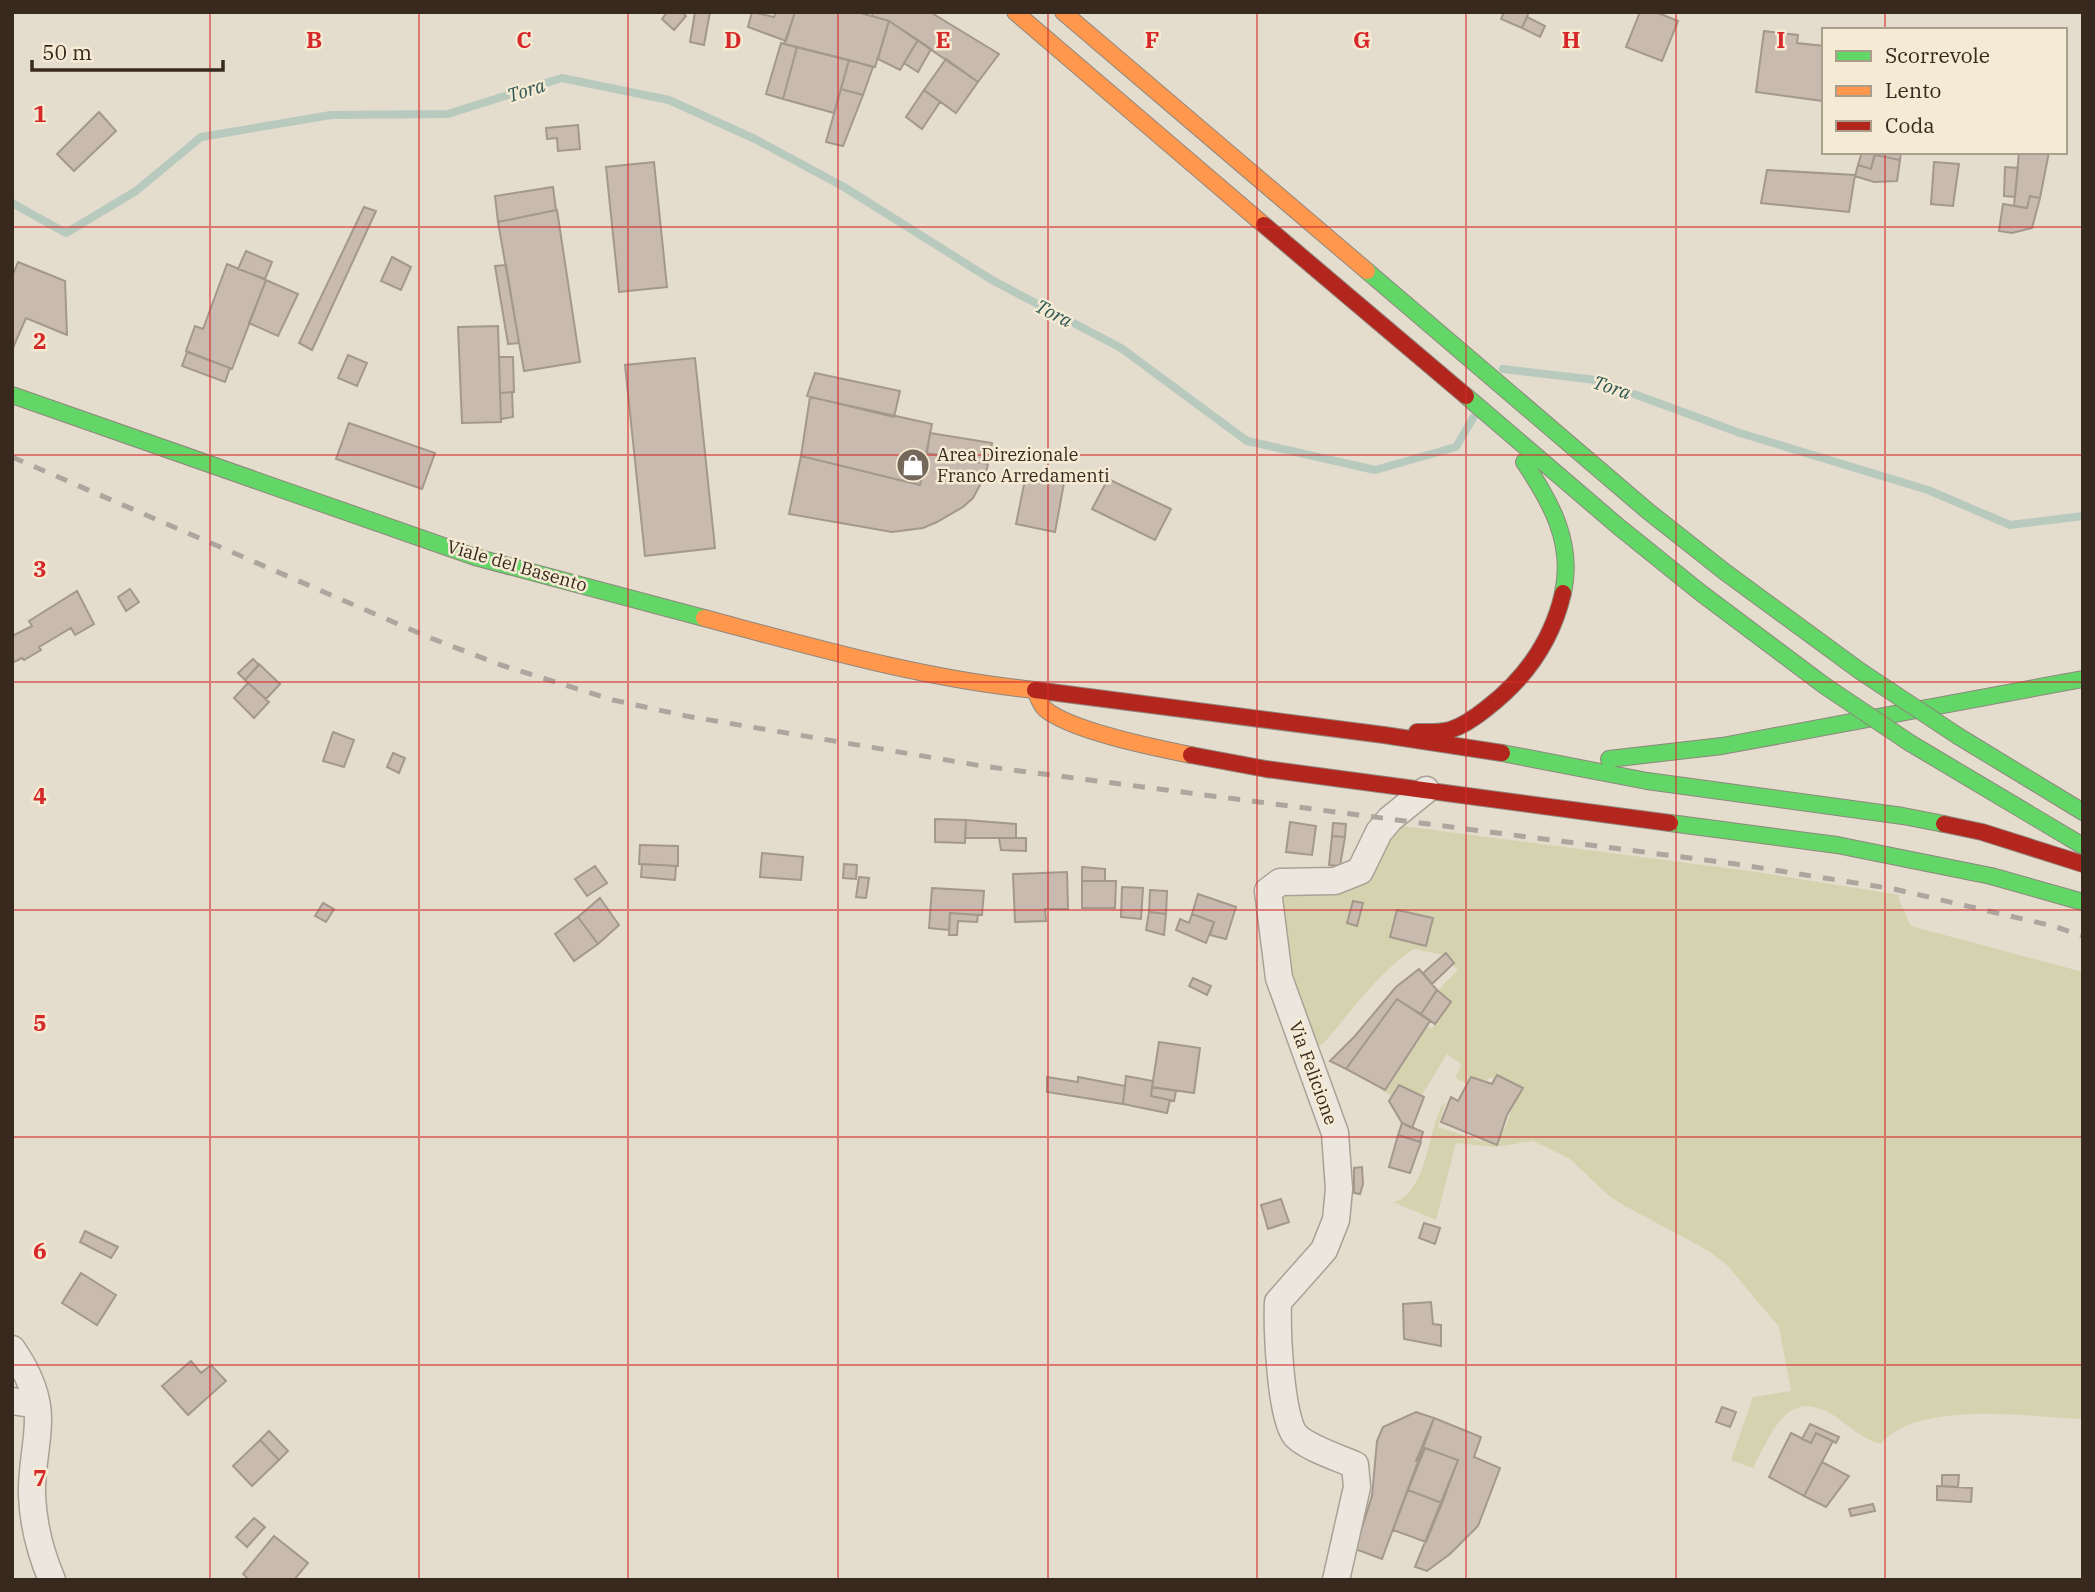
<svg xmlns="http://www.w3.org/2000/svg" width="2095" height="1592" font-family="'IBM Plex Serif',serif">
  <style>
    .green { fill: #d5d3af }
    .lines { fill: none; stroke-linecap: round; stroke-linejoin: round }
    .stream { stroke: #b8c9be; stroke-width: 8 }
    .building { fill: #c8baae; stroke: #a4988c; stroke-width: 2 }
    .street-casing { stroke: #a9a196; stroke-width: 29 }
    .fast-casing { stroke: #8f877d; stroke-width: 18 }
    .slow-casing { stroke: #8f877d; stroke-width: 18 }
    .jam-casing { stroke: #8f877d; stroke-width: 18 }
    .street { stroke: #ece7de; stroke-width: 26 }
    .fast { stroke: #63d668; stroke-width: 16 }
    .slow { stroke: #ff974d; stroke-width: 16 }
    .jam { stroke: #b3261e; stroke-width: 16 }
    .rail { stroke: #aca69e; stroke-width: 5; stroke-dasharray: 12 12; stroke-linecap: butt }
    .fast-bridge-casing { stroke: #8f877d; stroke-width: 18; stroke-linecap: butt }
    .fast-bridge { stroke: #63d668; stroke-width: 16 }
    .grid { fill: none; stroke: #d62828; stroke-width: 2; stroke-opacity: 0.55 }
    .labels { text-anchor: middle; stroke-width: 5; stroke-linejoin: round; paint-order: stroke }
    .poi-label { font-size: 18px; fill: #38291e; stroke: #f5ead3; text-anchor: start }
    .street-label { font-size: 18px; fill: #38291e; stroke: #f5ead3 }
    .water-label { font-size: 19px; font-style: italic; fill: #2d5853; stroke: #f5ead3 }
    .grid-label { font-size: 23px; text-anchor: middle; font-weight: bold; fill: #d62828; stroke: #f5ead3; stroke-width: 5; stroke-linejoin: round; paint-order: stroke }
  </style>
  <rect width="100%" height="100%" fill="#e4dccd"/>
  <!-- green -->
  <path class="green" d="M1395 825 1757 872 1899 895V900L1911 926 2083 972V1419C2031 1417 1915 1400 1881 1444 1864 1439 1853 1430 1839 1419 1788 1383 1773 1431 1753 1468L1731 1460 1753 1397 1791 1391 1779 1327 1727 1265 1709 1251 1625 1206 1608 1195 1570 1159 1533 1141 1494 1147 1456 1143 1436 1220 1393 1202C1427 1196 1428 1128 1443 1104L1445 1103 1438 1127 1481 1141 1487 1124 1505 1129 1519 1087 1489 1077 1487 1082 1473 1078 1470 1085 1455 1078 1462 1065 1447 1054 1422 1095 1399 1086 1391 1096 1381 1090 1426 1026 1432 1028 1451 1002 1437 991 1458 970 1443 955 1415 949C1386 964 1346 1017 1324 1043L1318 1046 1307 1041 1271 892 1341 887Z"/>
  <g class="lines">
    <!-- stream -->
    <path class="stream" d="M12 203 66 233 136 191 201 137 331 115 448 114 562 78 669 100 755 139 844 187 992 280 1121 348 1247 441 1375 470 1456 447 1473 418
      M1503 369 1596 380 1740 433 1928 490 2010 525 2083 516"/>
  </g>
  <!-- building -->
  <path class="building" d="M667 12H682L686 16 674 30 662 19Z
    M695 12H710L704 45 690 42Z
    M752 12 774 17 776 12H795L786 41 748 27Z
    M795 12H857L889 21 875 67 784 44Z
    M873 12H930L999 54 978 82 889 21 872 16Z
    M1504 12H1529L1522 28 1501 19Z
    M1640 12H1656L1678 21 1662 61 1626 47Z
    M1527 17 1545 26 1540 37 1522 28Z
    M889 21 918 40 900 70 878 59Z
    M1764 31 1798 35 1797 43 1824 46 1823 101 1756 92Z
    M918 40 931 49 918 72 904 63Z
    M781 43 797 47 783 99 766 94Z
    M797 47 849 60 834 113 783 99Z
    M946 59 978 82 956 113 924 90Z
    M849 60 873 67 863 95 841 89Z
    M841 89 863 95 843 146 826 142Z
    M924 90 940 102 922 129 906 117Z
    M99 112 116 131 74 171 57 154Z
    M578 125 580 149 558 151 557 138 547 139 546 128Z
    M1862 152H1875L1871 169 1858 165Z
    M1875 152H1901L1900 160 1875 155Z
    M2019 152H2049L2040 198 2030 196 2027 208 2014 206Z
    M1875 155 1900 160 1897 181 1874 182 1855 176 1858 165 1871 169Z
    M654 162 667 287 619 292 606 167Z
    M1934 162 1959 164 1953 206 1931 204Z
    M2005 167 2018 168 2015 197 2004 196Z
    M1767 170 1855 175 1849 212 1761 203Z
    M553 187 556 210 498 222 495 196Z
    M2030 196 2040 198 2032 228 2012 233 1999 231 2003 204 2027 208Z
    M364 207 376 211 312 350 299 343Z
    M557 210 580 362 524 371 498 222Z
    M246 251 272 262 265 279 238 269Z
    M392 257 411 267 401 290 381 281Z
    M18 262 65 281 67 335 26 318 12 350V277Z
    M227 264 266 280 232 369 186 351 195 326 203 329Z
    M506 265 519 343 508 344 495 266Z
    M266 280 298 294 278 336 249 323Z
    M498 326 501 422 462 423 458 327Z
    M187 352 230 368 225 382 182 366Z
    M348 355 367 363 357 386 338 378Z
    M499 357H513L514 392 500 393Z
    M695 358 715 548 645 556 625 365Z
    M815 373 900 391 894 417 807 396Z
    M512 392 513 417 501 419 500 393Z
    M810 397 932 424 920 485 801 456Z
    M349 423 435 453 422 489 336 459Z
    M930 433 992 443 988 464 927 453Z
    M927 453 988 464 985 476 973 498 963 507 937 522 923 528 892 532 789 514 801 456 920 485Z
    M1026 475 1064 483 1055 532 1016 524Z
    M1108 479 1171 509 1155 540 1092 509Z
    M130 589 139 602 126 611 118 597Z
    M77 591 94 624 75 635 71 628 39 647 41 650 24 660 22 658 12 663V636L32 626 29 621Z
    M253 659 259 665 245 680 238 673Z
    M259 664 280 684 266 699 245 680Z
    M248 683 269 702 254 718 234 698Z
    M333 732 354 740 344 767 323 761Z
    M393 753 405 758 399 773 387 767Z
    M935 819 966 820 965 843 935 842Z
    M966 820 1016 824V838H965Z
    M1290 822 1316 826 1312 855 1286 852Z
    M1333 823 1346 824 1345 837 1332 836Z
    M1332 836 1345 837 1340 866 1329 865Z
    M999 838H1026V851L1001 850Z
    M640 845 678 846V866L639 864Z
    M762 853 803 857 801 880 760 877Z
    M642 864 676 866 675 880 641 877Z
    M844 864 857 865 856 879 843 878Z
    M595 866 607 883 587 896 575 879Z
    M1082 867 1105 869V881H1082Z
    M1067 872 1068 909H1045L1046 921 1015 922 1013 874Z
    M859 877 869 878 866 898 856 897Z
    M1082 881H1116L1115 908H1082Z
    M1122 887 1143 888 1141 919 1121 917Z
    M932 888 984 891 982 915 950 913 949 930 929 928Z
    M1150 890 1167 891 1166 914 1149 912Z
    M1198 894 1236 907 1226 939 1210 935 1214 922 1192 914Z
    M600 898 619 925 598 944 578 917Z
    M1353 901 1363 903 1357 926 1347 923Z
    M323 903 334 909 326 922 315 916Z
    M1397 910 1433 918 1426 946 1390 937Z
    M1149 912 1166 914 1164 935 1146 930Z
    M950 913 978 915 977 922 958 921 957 935H949Z
    M1192 914 1214 922 1206 943 1176 930 1180 919 1189 923Z
    M578 917 598 944 574 961 555 934Z
    M1446 953 1454 963 1432 984 1423 973Z
    M1419 969 1437 990 1421 1014 1397 999 1346 1069 1330 1061 1355 1036 1396 987Z
    M1193 978 1211 986 1207 995 1189 986Z
    M1437 990 1451 1002 1435 1024 1421 1014Z
    M1397 999 1430 1021 1385 1090 1346 1069Z
    M1159 1042 1200 1048 1194 1093 1152 1087Z
    M1497 1075 1523 1088 1507 1115 1497 1145 1441 1122 1451 1097 1458 1101 1471 1077 1492 1084Z
    M1126 1076 1153 1081 1151 1096 1170 1100 1167 1113 1123 1104Z
    M1047 1077 1078 1082V1077L1125 1086 1123 1104 1047 1092Z
    M1399 1085 1424 1097 1412 1128 1402 1123 1389 1101Z
    M1152 1087 1176 1091 1174 1101 1151 1096Z
    M1402 1123 1423 1132 1420 1142 1398 1135Z
    M1398 1135 1421 1142 1410 1173 1389 1167Z
    M1362 1167 1363 1184 1360 1194 1354 1193V1168Z
    M1281 1199 1289 1222 1268 1229 1261 1205Z
    M1424 1223 1440 1228 1435 1244 1419 1238Z
    M85 1231 118 1247 111 1258 80 1242Z
    M81 1273 116 1295 97 1325 62 1303Z
    M1431 1302 1433 1324 1441 1325V1346L1404 1339 1403 1304Z
    M191 1361 201 1373 211 1365 226 1381 188 1415 162 1386Z
    M1722 1407 1736 1412 1730 1427 1716 1422Z
    M1416 1412 1434 1418 1382 1559 1355 1549 1372 1496 1377 1441 1383 1427Z
    M1434 1418 1481 1437 1474 1457 1500 1468 1478 1526 1450 1554 1427 1571 1415 1567 1458 1460 1425 1448 1419 1462 1416 1461Z
    M1810 1424 1839 1437 1836 1443 1816 1433 1811 1443 1802 1439Z
    M269 1431 288 1451 279 1460 260 1440Z
    M1791 1433 1811 1443 1816 1433 1833 1441 1804 1496 1769 1477Z
    M260 1440 279 1460 252 1486 233 1466Z
    M1425 1448 1458 1460 1442 1503 1408 1490Z
    M1822 1462 1849 1476 1826 1507 1804 1496Z
    M1942 1475H1959L1958 1487 1942 1486Z
    M1937 1486 1972 1488 1971 1502 1937 1500Z
    M1408 1490 1442 1503 1426 1542 1393 1530Z
    M1873 1504 1875 1511 1851 1516 1849 1509Z
    M254 1518 265 1527 247 1547 236 1537Z
    M274 1536 308 1563 294 1580H249L243 1574Z"/>
  <g class="lines">
    <defs>
      <path id="street" d="M12 1349C26 1369 38 1394 38 1419 38 1444 31 1470 32 1495 33 1523 41 1554 52 1580
        M12 1401 37 1405
        M1336 1580 1357 1487 1355 1465C1339 1458 1308 1448 1296 1436 1280 1419 1277 1327 1278 1302L1324 1250 1336 1220 1339 1189 1335 1133 1279 978 1268 891 1280 882 1335 881 1360 871 1379 832 1390 819 1426 790"/>
      <path id="fast" d="M1367 271 1649 512 1725 572 1860 671
        M12 395 475 557 704 618
        M1466 396 1619 527 1701 593 1825 686
        M1524 462C1551 502 1574 543 1563 593
        M1958 736 2083 812
        M1910 743 2083 846
        M1502 753 1647 781 1903 816 1944 824
        M1609 759 1722 746 2083 679
        M1670 823 1837 845 1991 876 2083 902"/>
      <path id="slow" d="M1015 12 1264 225
        M1063 12 1367 271
        M704 618C813 647 923 679 1035 690 1038 697 1040 704 1045 709 1071 731 1156 748 1191 755"/>
      <path id="jam" d="M1264 225 1466 396
        M1035 690 1384 735 1502 753
        M1417 732C1428 732 1439 733 1450 730 1463 726 1476 717 1487 708 1526 678 1552 641 1563 593
        M1191 755 1266 769 1670 823
        M1944 824 1982 832 2083 864"/>
    </defs>
    <!-- street casing -->
    <use href="#street" class="street-casing"/>
    <!-- fast casing -->
    <use href="#fast" class="fast-casing"/>
    <!-- slow casing -->
    <use href="#slow" class="slow-casing"/>
    <!-- jam casing -->
    <use href="#jam" class="jam-casing"/>
    <!-- street -->
    <use href="#street" class="street"/>
    <!-- fast -->
    <use href="#fast" class="fast"/>
    <!-- slow -->
    <use href="#slow" class="slow"/>
    <!-- jam -->
    <use href="#jam" class="jam"/>
    <!-- rail -->
    <path class="rail" d="M12 457 428 637 501 665 613 700 686 716 982 766 1736 864 1894 889 2053 926 2083 936"/>
    <defs>
      <path id="fast-bridge" d="M1860 671 1958 736
        M1825 686 1910 743"/>
    </defs>
    <!-- fast-bridge casing -->
    <use href="#fast-bridge" class="fast-bridge-casing"/>
    <!-- fast-bridge -->
    <use href="#fast-bridge" class="fast-bridge"/>
  </g>
  <!-- grid -->
  <path class="grid" d="M210 12V1580M419 12V1580M628 12V1580M838 12V1580M1048 12V1580M1257 12V1580M1466 12V1580M1676 12V1580M1885 12V30M1885 152V1580M12 227H2083M12 455H2083M12 682H2083M12 910H2083M12 1137H2083M12 1365H2083"/>
  <!-- icons -->
  <defs>
    <symbol id="shop-disc" viewBox="-11 -11 22 22"><circle r="9.5" fill="#74685b" stroke="#f5ead3"/><path d="M-5-2.5h2.3a2.7 3.5 0 0 1 5.4 0H5L5.5 6h-11ZM-1.5-2.5h3a1.5 2.3 0 0 0-3 0Z" fill="#fff"/></symbol>
  </defs>
  <g fill-rule="evenodd">
    <use href="#shop-disc" x="894" y="446" width="38" height="38"/>
  </g>
  <g class="labels">
    <!-- poi labels -->
    <g class="poi-label">
      <text x="937" y="461">Area Direzionale<tspan x="937" dy="21">Franco Arredamenti</tspan></text>
    </g>
    <!-- street labels -->
    <g class="street-label">
      <text transform="translate(517 566) rotate(16)" y="6">Viale del Basento</text>
      <text transform="translate(1313 1073) rotate(70)" y="6">Via Felicione</text>
    </g>
    <!-- water labels -->
    <g class="water-label">
      <text transform="translate(526 90) rotate(-18)" y="7">Tora</text>
      <text transform="translate(1054 313) rotate(27)" y="7">Tora</text>
      <text transform="translate(1612 387) rotate(18)" y="7">Tora</text>
    </g>
  </g>
  <g class="grid-label">
    <text x="314" y="48">B</text>
    <text x="524" y="48">C</text>
    <text x="733" y="48">D</text>
    <text x="943" y="48">E</text>
    <text x="1152" y="48">F</text>
    <text x="1362" y="48">G</text>
    <text x="1571" y="48">H</text>
    <text x="1781" y="48">I</text>
    <text x="40" y="122">1</text>
    <text x="40" y="349">2</text>
    <text x="40" y="577">3</text>
    <text x="40" y="804">4</text>
    <text x="40" y="1031">5</text>
    <text x="40" y="1259">6</text>
    <text x="40" y="1486">7</text>
  </g>
  <!-- border -->
  <rect width="2095" height="1592" fill="none" stroke="#38291e" stroke-width="28"/>
  <!-- legend -->
  <rect x="1822" y="28" width="245" height="126" fill="#f5ead3" stroke="#a99d8b" stroke-width="2"/>
  <rect x="1836" y="51" width="35" height="10" fill="#63d668" stroke="#a99d8b" stroke-width="2"/>
  <text x="1885" y="63" font-size="21" fill="#38291e">Scorrevole</text>
  <rect x="1836" y="86" width="35" height="10" fill="#ff974d" stroke="#a99d8b" stroke-width="2"/>
  <text x="1885" y="98" font-size="21" fill="#38291e">Lento</text>
  <rect x="1836" y="121" width="35" height="10" fill="#b3261e" stroke="#a99d8b" stroke-width="2"/>
  <text x="1885" y="133" font-size="21" fill="#38291e">Coda</text>
  <!-- scale -->
  <path d="M32 60v10h191v-10" fill="none" stroke="#38291e" stroke-width="3.5"/>
  <text x="42" y="60" font-size="21" fill="#38291e" stroke="#f5ead3" stroke-width="5" paint-order="stroke">50 m</text>
</svg>
